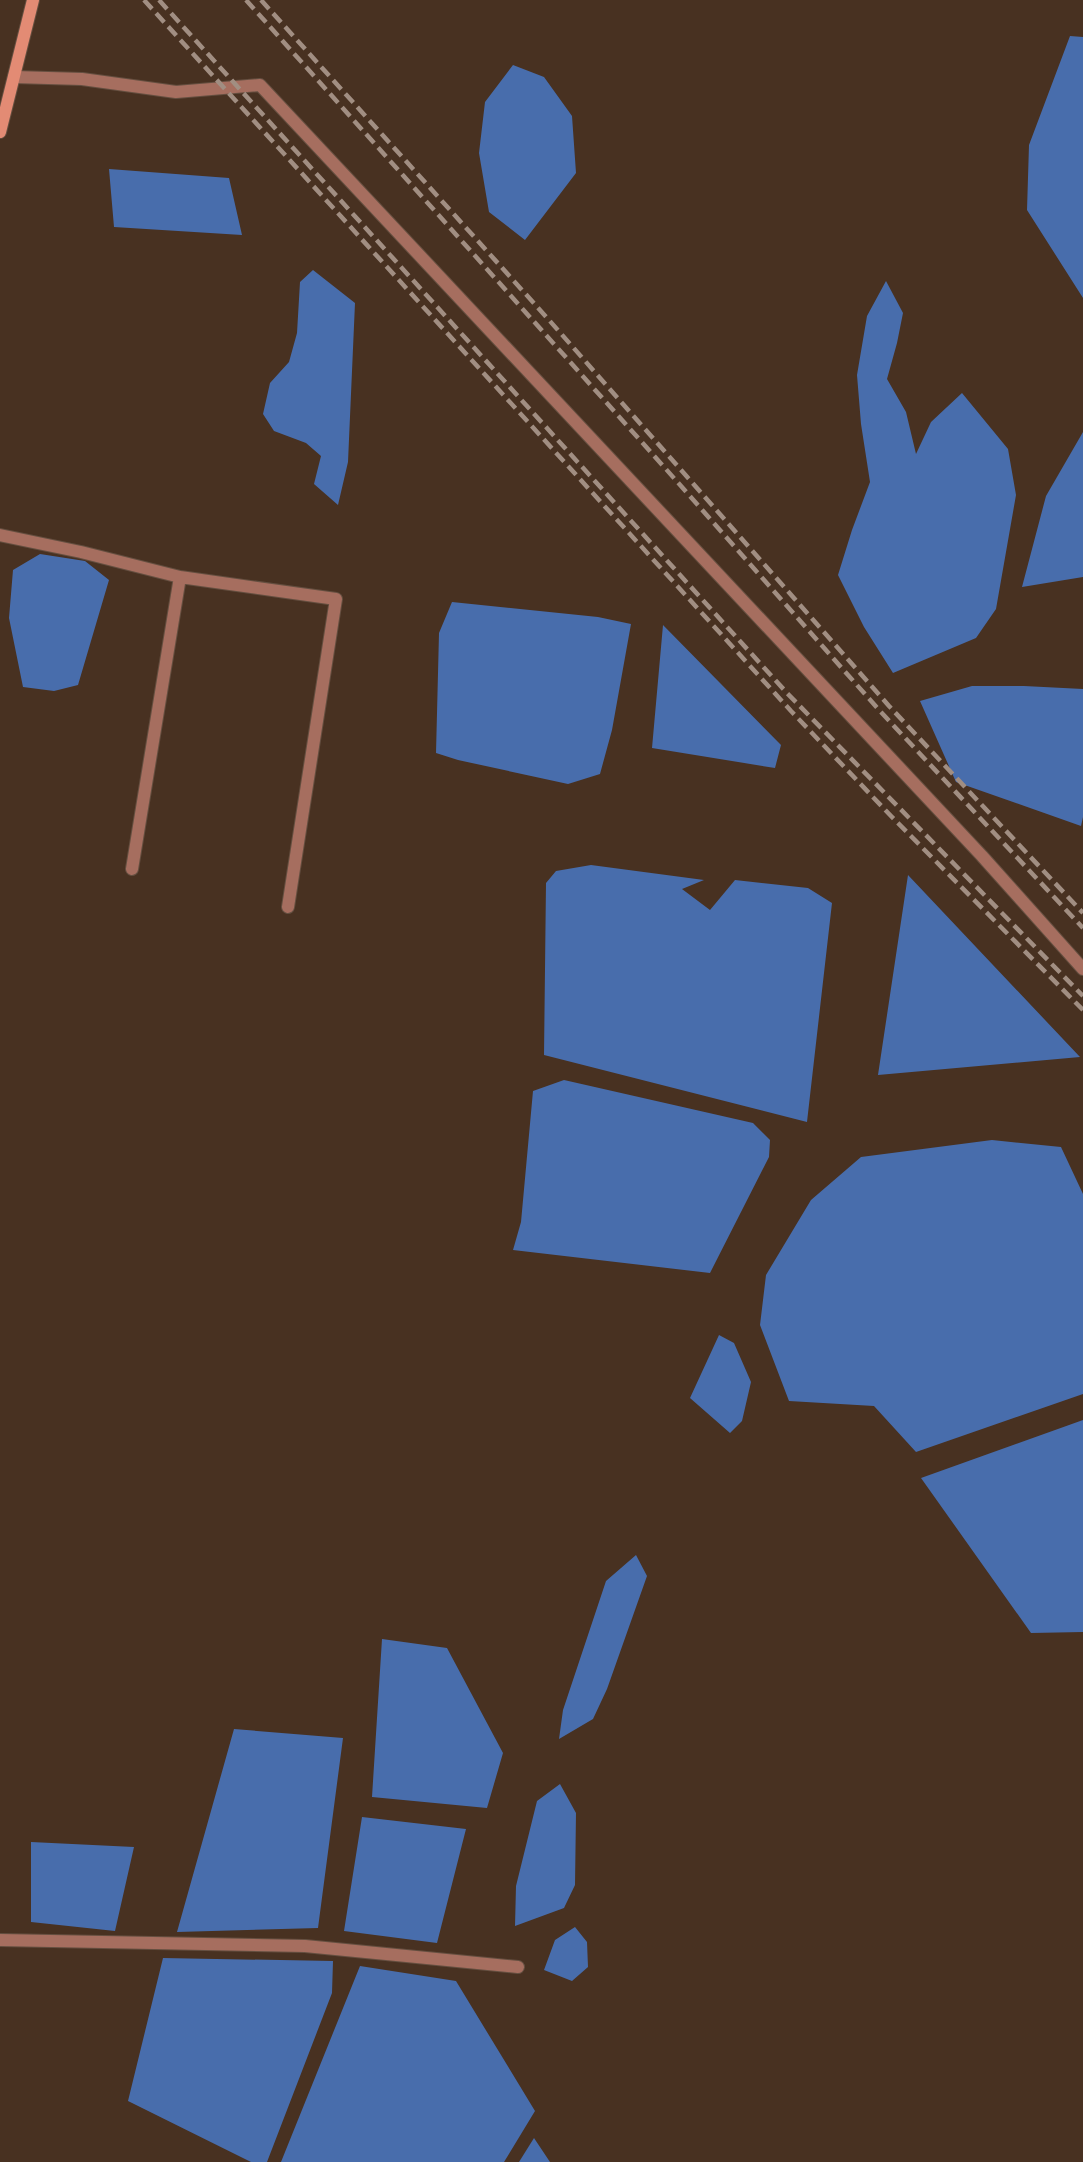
<svg xmlns="http://www.w3.org/2000/svg" width="1083" height="2162" font-family="Lato,sans-serif">
  <style>
    .water { fill: #486dac }
    .lines { fill: none; stroke-linecap: round; stroke-linejoin: round }
    .minor-casing { stroke: #654f40; stroke-width: 14 }
    .secondary-casing { stroke: #654f40; stroke-width: 14 }
    .minor { stroke: #a66e5f; stroke-width: 12 }
    .secondary { stroke: #e38b74; stroke-width: 12 }
    .rail { stroke: #a18e82; stroke-width: 4.5; stroke-dasharray: 12 6; stroke-linecap: butt }
  </style>
  <rect width="100%" height="100%" fill="#483121"/>
  <!-- water -->
  <path class="water" d="M1070 36 1083 37V298L1027 210 1029 145Z
    M513 65 544 77 572 116 576 173 525 240 489 212 479 153 485 102Z
    M109 169 229 178 242 235 114 227Z
    M313 270 355 303 348 462 338 505 314 484 321 456 306 443 274 431 263 414 270 383 289 362 297 333 300 282Z
    M886 281 903 313 897 343 887 379 906 412 916 454 931 422 962 393 1008 449 1016 495 996 609 976 638 893 673 864 627 838 575 852 530 870 482 861 424 857 375 867 316Z
    M1083 432V577L1022 587 1046 496Z
    M40 554 85 561 109 580 78 685 54 691 23 687 9 618 13 570Z
    M452 602 598 617 631 624 612 730 600 774 568 784 458 760 436 753 439 633Z
    M663 625 781 745 775 768 652 748Z
    M972 686H1024L1083 689V817L1081 826 956 782 920 701Z
    M591 865 704 880 682 889 710 910 735 880 808 888 832 903 807 1122 544 1055 546 883 556 871Z
    M908 875 1080 1057 878 1075Z
    M564 1080 753 1123 770 1140 769 1157 710 1273 513 1250 521 1222 533 1091Z
    M992 1140 1061 1147 1083 1194V1394L916 1452 874 1406 789 1401 760 1325 766 1275 811 1200 861 1157Z
    M719 1335 734 1343 751 1382 742 1421 730 1433 690 1398Z
    M1083 1420V1632L1031 1633 921 1478Z
    M636 1555 647 1576 607 1689 593 1719 559 1739 563 1710 606 1581Z
    M382 1639 447 1648 503 1753 487 1808 372 1797Z
    M234 1729 343 1738 318 1928 177 1932Z
    M560 1784 576 1813 575 1885 564 1908 515 1926 516 1886 537 1801Z
    M362 1817 466 1829 437 1943 344 1931Z
    M31 1842 134 1847 115 1931 31 1922Z
    M575 1927 587 1942 588 1967 572 1981 544 1970 555 1940Z
    M163 1958 333 1961 332 1993 267 2162H251L128 2101Z
    M360 1966 456 1981 535 2111 504 2162H281Z
    M534 2138 550 2162H519Z"/>
  <g class="lines">
    <defs>
      <path id="minor" d="M14 77 82 79 176 92 260 85 982 856 1083 969
        M0 535 81 552 180 577 336 599 288 907
        M132 869 180 577
        M0 1940 305 1946 518 1967"/>
      <path id="secondary" d="M0 132 33 0"/>
    </defs>
    <!-- minor casing -->
    <use href="#minor" class="minor-casing"/>
    <!-- secondary casing -->
    <use href="#secondary" class="secondary-casing"/>
    <!-- minor -->
    <use href="#minor" class="minor"/>
    <!-- secondary -->
    <use href="#secondary" class="secondary"/>
    <!-- rail -->
    <path class="rail" d="M144 0 791 711 891 816 1083 1010
      M159 0 787 693 1083 996
      M246 0 665 468 879 710 1083 928
      M261 0 549 320 889 706 1083 913"/>
  </g>
</svg>
